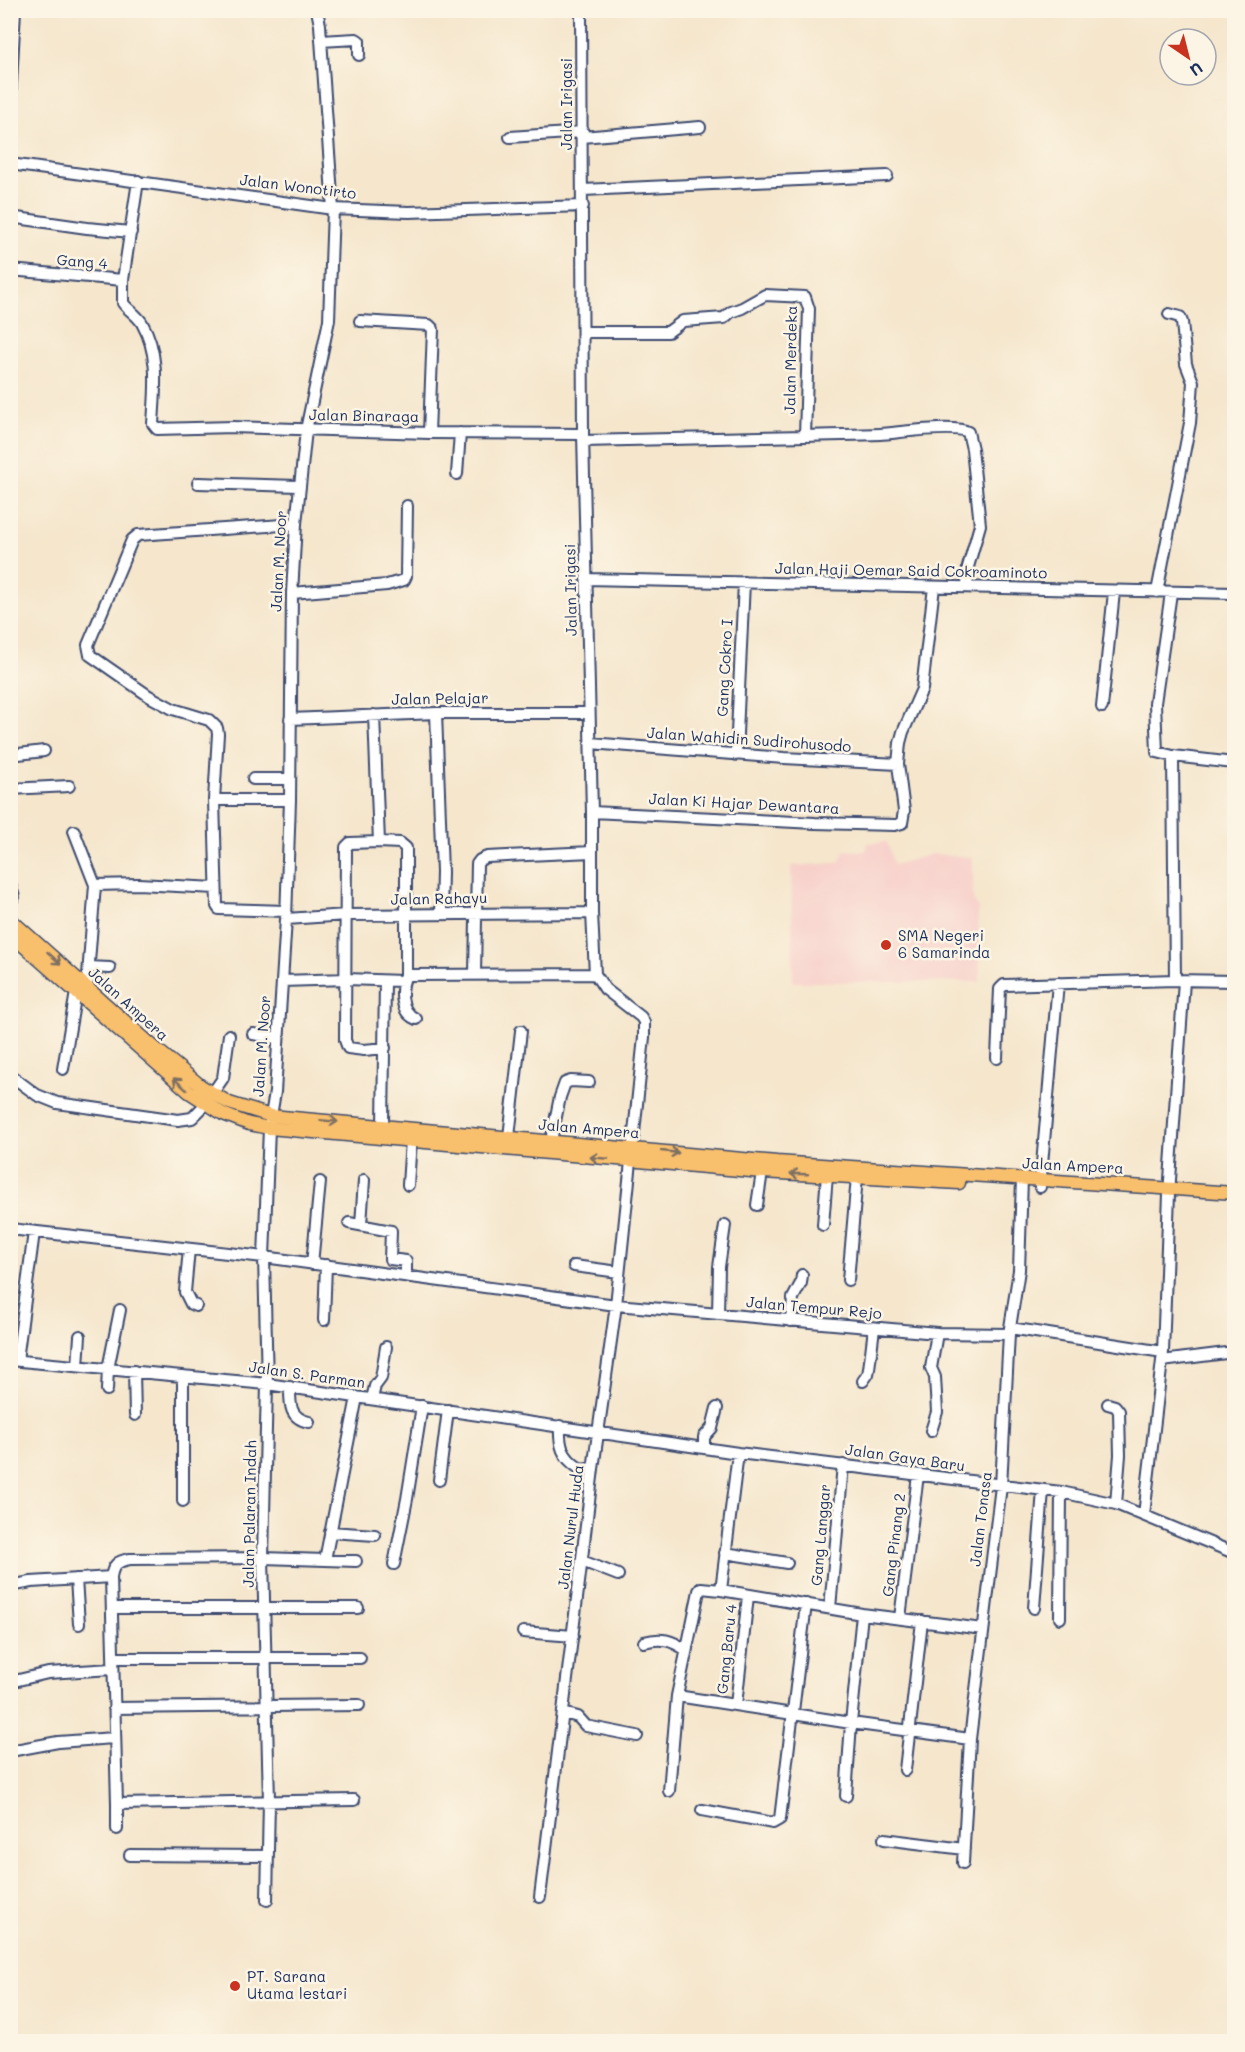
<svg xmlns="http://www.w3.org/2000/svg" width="1245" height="2052" font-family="Mali,sans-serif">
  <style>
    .built { fill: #f7d0ca }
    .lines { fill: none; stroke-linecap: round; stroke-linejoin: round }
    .minor-casing { stroke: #3c4a6e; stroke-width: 14 }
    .major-casing { stroke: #3c4a6e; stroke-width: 15 }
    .minor { stroke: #fff; stroke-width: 10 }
    .major { stroke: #f8bf6c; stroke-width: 12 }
    .oneway { stroke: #7e7064 }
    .poi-dot { fill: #c8321e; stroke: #fcf5e5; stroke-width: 2 }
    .labels { text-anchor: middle; stroke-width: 5; stroke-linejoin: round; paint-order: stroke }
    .street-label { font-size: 15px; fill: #1b2f5e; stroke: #fcf5e5 }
    .poi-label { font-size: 15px; fill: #1b2f5e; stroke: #fcf5e5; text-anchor: start }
  </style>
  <rect width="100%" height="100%" fill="#fcf5e5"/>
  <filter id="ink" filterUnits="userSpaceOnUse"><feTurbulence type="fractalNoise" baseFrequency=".0167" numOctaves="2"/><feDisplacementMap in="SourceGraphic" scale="12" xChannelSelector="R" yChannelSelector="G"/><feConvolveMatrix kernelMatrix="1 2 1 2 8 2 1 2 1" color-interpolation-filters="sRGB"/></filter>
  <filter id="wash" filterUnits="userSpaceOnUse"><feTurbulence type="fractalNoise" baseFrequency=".008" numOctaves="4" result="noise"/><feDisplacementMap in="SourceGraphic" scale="24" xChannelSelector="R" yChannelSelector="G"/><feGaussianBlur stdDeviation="1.35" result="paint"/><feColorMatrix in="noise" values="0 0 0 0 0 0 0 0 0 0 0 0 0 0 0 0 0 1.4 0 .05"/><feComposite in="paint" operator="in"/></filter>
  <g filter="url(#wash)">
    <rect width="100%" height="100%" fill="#f5e6cc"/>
    <!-- built -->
    <path class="built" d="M887 842 894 865 932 854 973 857V900L978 908 980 982H793L791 866 839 863 845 850 865 851 868 843Z"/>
  </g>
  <g filter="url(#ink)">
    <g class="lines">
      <defs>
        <path id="minor" d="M321 41 356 39 359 41V55
          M10 102 15 10
          M510 137 583 132
          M582 137 700 127
          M10 164 333 209 409 212 583 206
          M583 190 887 176
          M10 217 87 228 131 232
          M10 270 123 280 138 181
          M123 280V303C128 310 137 315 142 323 160 355 155 389 153 424L157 429 233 427 429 433 583 434
          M360 321 429 325 433 329 429 433
          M583 332H668L683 321 724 318 731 312 742 308 765 295 805 297 809 309 805 436 583 441
          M805 436C830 435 855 435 880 434 898 433 954 424 968 432L972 449 980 525 968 567 967 587
          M457 474 460 433
          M198 483 299 486
          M586 579 1234 593
          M1157 592 1190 423 1193 382 1186 364 1182 322 1180 317 1169 314
          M292 593 387 585 404 580 406 576 407 506
          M1171 593 1155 703 1157 752 1173 756 1234 763
          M1102 707 1114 592
          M436 713 442 872 441 914
          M374 715 379 842 400 843 406 848V975C400 988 399 1012 416 1019
          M290 719 436 713H589
          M590 743 784 758 898 764
          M10 755 44 751
          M736 755 744 582
          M1173 756 1175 980
          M253 779H290
          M10 789 69 786
          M214 800H290
          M592 812 815 823 895 825 902 823 904 811 898 764 900 743 903 732 922 689 934 587
          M74 831 95 885 87 988
          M379 842 350 843 346 847 345 1040 348 1048 364 1050 385 1048
          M10 884 14 897 10 902
          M95 885 138 884 216 888
          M286 911 219 909 217 906 214 800 218 734 217 728 209 720 173 709 149 696 90 655 88 645 132 540 138 535 296 524
          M286 919 347 915 592 913
          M89 967 110 968
          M475 974 477 864 480 860 487 857 592 852
          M406 975 595 974
          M282 981 347 979 402 981
          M253 1034 277 1038
          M997 1058 1000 989 1004 985 1175 980 1234 981
          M63 1069 76 992
          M10 1075 37 1095 57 1103 178 1120 192 1118 206 1104
          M212 1094 223 1078 229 1035
          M383 1125 385 981
          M509 1137 521 1031
          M551 1141 560 1097 565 1083 571 1081 589 1082
          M408 1185 411 1140
          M1040 1187 1058 983
          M757 1205 762 1172
          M349 1223 391 1231 390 1259 406 1261V1276
          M361 1225 364 1180
          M823 1225 827 1175
          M10 1229 264 1257 616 1305 937 1333 1009 1334
          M189 1249 185 1292 191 1304 196 1306
          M312 1264 320 1182
          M574 1266 619 1272
          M848 1280 857 1177
          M718 1314 719 1267 725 1225
          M324 1320 326 1265
          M791 1321 793 1298 801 1283 802 1275
          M1010 1328 1163 1352 1144 1515
          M1163 1352 1169 1194 1184 981
          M10 1360 267 1384 738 1453 1061 1492 1116 1504 1234 1553
          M17 1360 34 1232
          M1162 1361 1234 1352
          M78 1366 80 1336
          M134 1371 135 1415
          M863 1381 868 1374 869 1369 874 1328
          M290 1387C290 1404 289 1418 309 1422
          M107 1390 108 1369 120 1310
          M372 1399 375 1386 381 1378 386 1347
          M1108 1404 1115 1406 1119 1411 1120 1455 1116 1504
          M560 1426C559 1445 562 1457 579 1468L593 1469
          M931 1431 937 1412 935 1377 931 1368 937 1333
          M704 1448V1437L712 1428 717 1408
          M439 1480 448 1410
          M183 1501V1376
          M330 1532 375 1535
          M725 1553 787 1563
          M325 1560 357 1397
          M582 1561 618 1575
          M394 1564 407 1499 422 1406
          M76 1579 79 1624
          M10 1586 31 1582 111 1577
          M721 1590 738 1453
          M113 1608H358
          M830 1608 843 1465
          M1034 1608 1043 1490
          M900 1618 918 1475
          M1060 1618 1061 1492
          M523 1632 573 1636
          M644 1642C661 1637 672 1640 686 1650
          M114 1658H360
          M10 1682 48 1673 112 1669
          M677 1696 851 1723 970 1739
          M736 1705 748 1596
          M114 1708 359 1705
          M563 1713 578 1717 586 1726 637 1736
          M10 1751 58 1742 114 1738
          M905 1770 922 1621
          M669 1791 677 1696 699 1591 701 1588 721 1590 862 1614 983 1629
          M846 1796 851 1723 862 1614
          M354 1800 117 1804 111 1577C113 1565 117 1561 130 1559L263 1558 356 1561
          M117 1804V1829
          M702 1810 773 1823 780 1819 806 1604
          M884 1839 964 1849
          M130 1855 268 1856
          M963 1863 970 1739 1001 1486 1009 1334 1019 1270 1022 1179
          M540 1897 593 1469 616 1305 644 1037V1022L641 1017 605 989 595 974 592 913V812L583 434 581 10
          M267 1900 269 1801 263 1558 267 1384 264 1257 269 1128 275 1092 286 919 290 800 292 593 296 524 306 430 329 320 333 209 320 25 317 10"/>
        <path id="major" d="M10 919 155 1048 201 1086 229 1103 271 1116 777 1162 1234 1193
          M10 934 189 1092 223 1114 249 1124 269 1128 762 1172 959 1183"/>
      </defs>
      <!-- minor casing -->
      <use href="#minor" class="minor-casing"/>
      <!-- major casing -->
      <use href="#major" class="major-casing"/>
      <!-- minor -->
      <use href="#minor" class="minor"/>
      <!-- major -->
      <use href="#major" class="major"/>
    </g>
    <!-- one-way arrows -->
    <defs><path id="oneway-shaft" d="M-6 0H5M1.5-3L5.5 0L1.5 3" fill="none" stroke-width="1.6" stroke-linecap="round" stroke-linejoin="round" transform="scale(1.5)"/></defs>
    <g class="oneway">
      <use href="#oneway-shaft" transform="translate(54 958) rotate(42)"/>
      <use href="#oneway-shaft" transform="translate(180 1084) rotate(-138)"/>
      <use href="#oneway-shaft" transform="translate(329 1121) rotate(5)"/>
      <use href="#oneway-shaft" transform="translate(670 1152) rotate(6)"/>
      <use href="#oneway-shaft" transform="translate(599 1158) rotate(-175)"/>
      <use href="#oneway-shaft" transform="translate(799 1174) rotate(-178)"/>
    </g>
  </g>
  <!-- markers -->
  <g class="poi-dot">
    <circle cx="886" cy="945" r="6"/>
    <circle cx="235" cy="1986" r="6"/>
  </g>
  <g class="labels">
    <!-- street labels -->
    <g class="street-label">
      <text transform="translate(567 104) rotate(-90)" y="5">Jalan Irigasi</text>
      <text transform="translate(298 187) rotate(7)" y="5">Jalan Wonotirto</text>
      <text transform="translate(82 262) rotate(5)" y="5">Gang 4</text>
      <text transform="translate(791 360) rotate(-89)" y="5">Jalan Merdeka</text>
      <text transform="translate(364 416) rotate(1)" y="5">Jalan Binaraga</text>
      <text transform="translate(279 561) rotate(-87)" y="5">Jalan M. Noor</text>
      <text transform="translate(911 571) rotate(1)" y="5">Jalan Haji Oemar Said Cokroaminoto</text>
      <text transform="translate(571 590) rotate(-91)" y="5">Jalan Irigasi</text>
      <text transform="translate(725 668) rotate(-87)" y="5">Gang Cokro I</text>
      <text transform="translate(440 699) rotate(-1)" y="5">Jalan Pelajar</text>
      <text transform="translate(749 740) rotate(4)" y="5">Jalan Wahidin Sudirohusodo</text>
      <text transform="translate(744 804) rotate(3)" y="5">Jalan Ki Hajar Dewantara</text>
      <text transform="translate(439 899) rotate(-1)" y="5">Jalan Rahayu</text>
      <text transform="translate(128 1004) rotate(42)" y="5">Jalan Ampera</text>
      <text transform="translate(262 1046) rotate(-86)" y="5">Jalan M. Noor</text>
      <text transform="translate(589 1129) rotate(5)" y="5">Jalan Ampera</text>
      <text transform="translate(1073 1166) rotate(3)" y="5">Jalan Ampera</text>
      <text transform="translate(814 1308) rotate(5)" y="5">Jalan Tempur Rejo</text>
      <text transform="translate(307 1375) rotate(8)" y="5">Jalan S. Parman</text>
      <text transform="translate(905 1458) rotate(8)" y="5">Jalan Gaya Baru</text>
      <text transform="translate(250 1514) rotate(-89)" y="5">Jalan Palaran Indah</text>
      <text transform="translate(981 1519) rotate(-83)" y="5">Jalan Tonasa</text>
      <text transform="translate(571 1527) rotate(-83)" y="5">Jalan Nurul Huda</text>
      <text transform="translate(821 1535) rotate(-85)" y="5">Gang Langgar</text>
      <text transform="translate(894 1545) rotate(-83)" y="5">Gang Pinang 2</text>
      <text transform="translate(727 1649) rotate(-84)" y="5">Gang Baru 4</text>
    </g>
    <!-- poi labels -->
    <g class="poi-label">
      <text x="898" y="941">SMA Negeri<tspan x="898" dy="17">6 Samarinda</tspan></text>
      <text x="247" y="1982">PT. Sarana<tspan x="247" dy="17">Utama lestari</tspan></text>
    </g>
  </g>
  <!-- margin -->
  <rect width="1245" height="2052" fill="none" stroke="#fcf5e5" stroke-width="36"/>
  <!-- north arrow -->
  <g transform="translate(1188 57) rotate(145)"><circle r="28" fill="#fcf5e5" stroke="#a2a6af" stroke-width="1.5"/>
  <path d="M0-4.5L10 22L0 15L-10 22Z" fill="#c8321e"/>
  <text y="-9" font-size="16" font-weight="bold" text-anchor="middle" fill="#1b2f5e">U</text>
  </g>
</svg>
